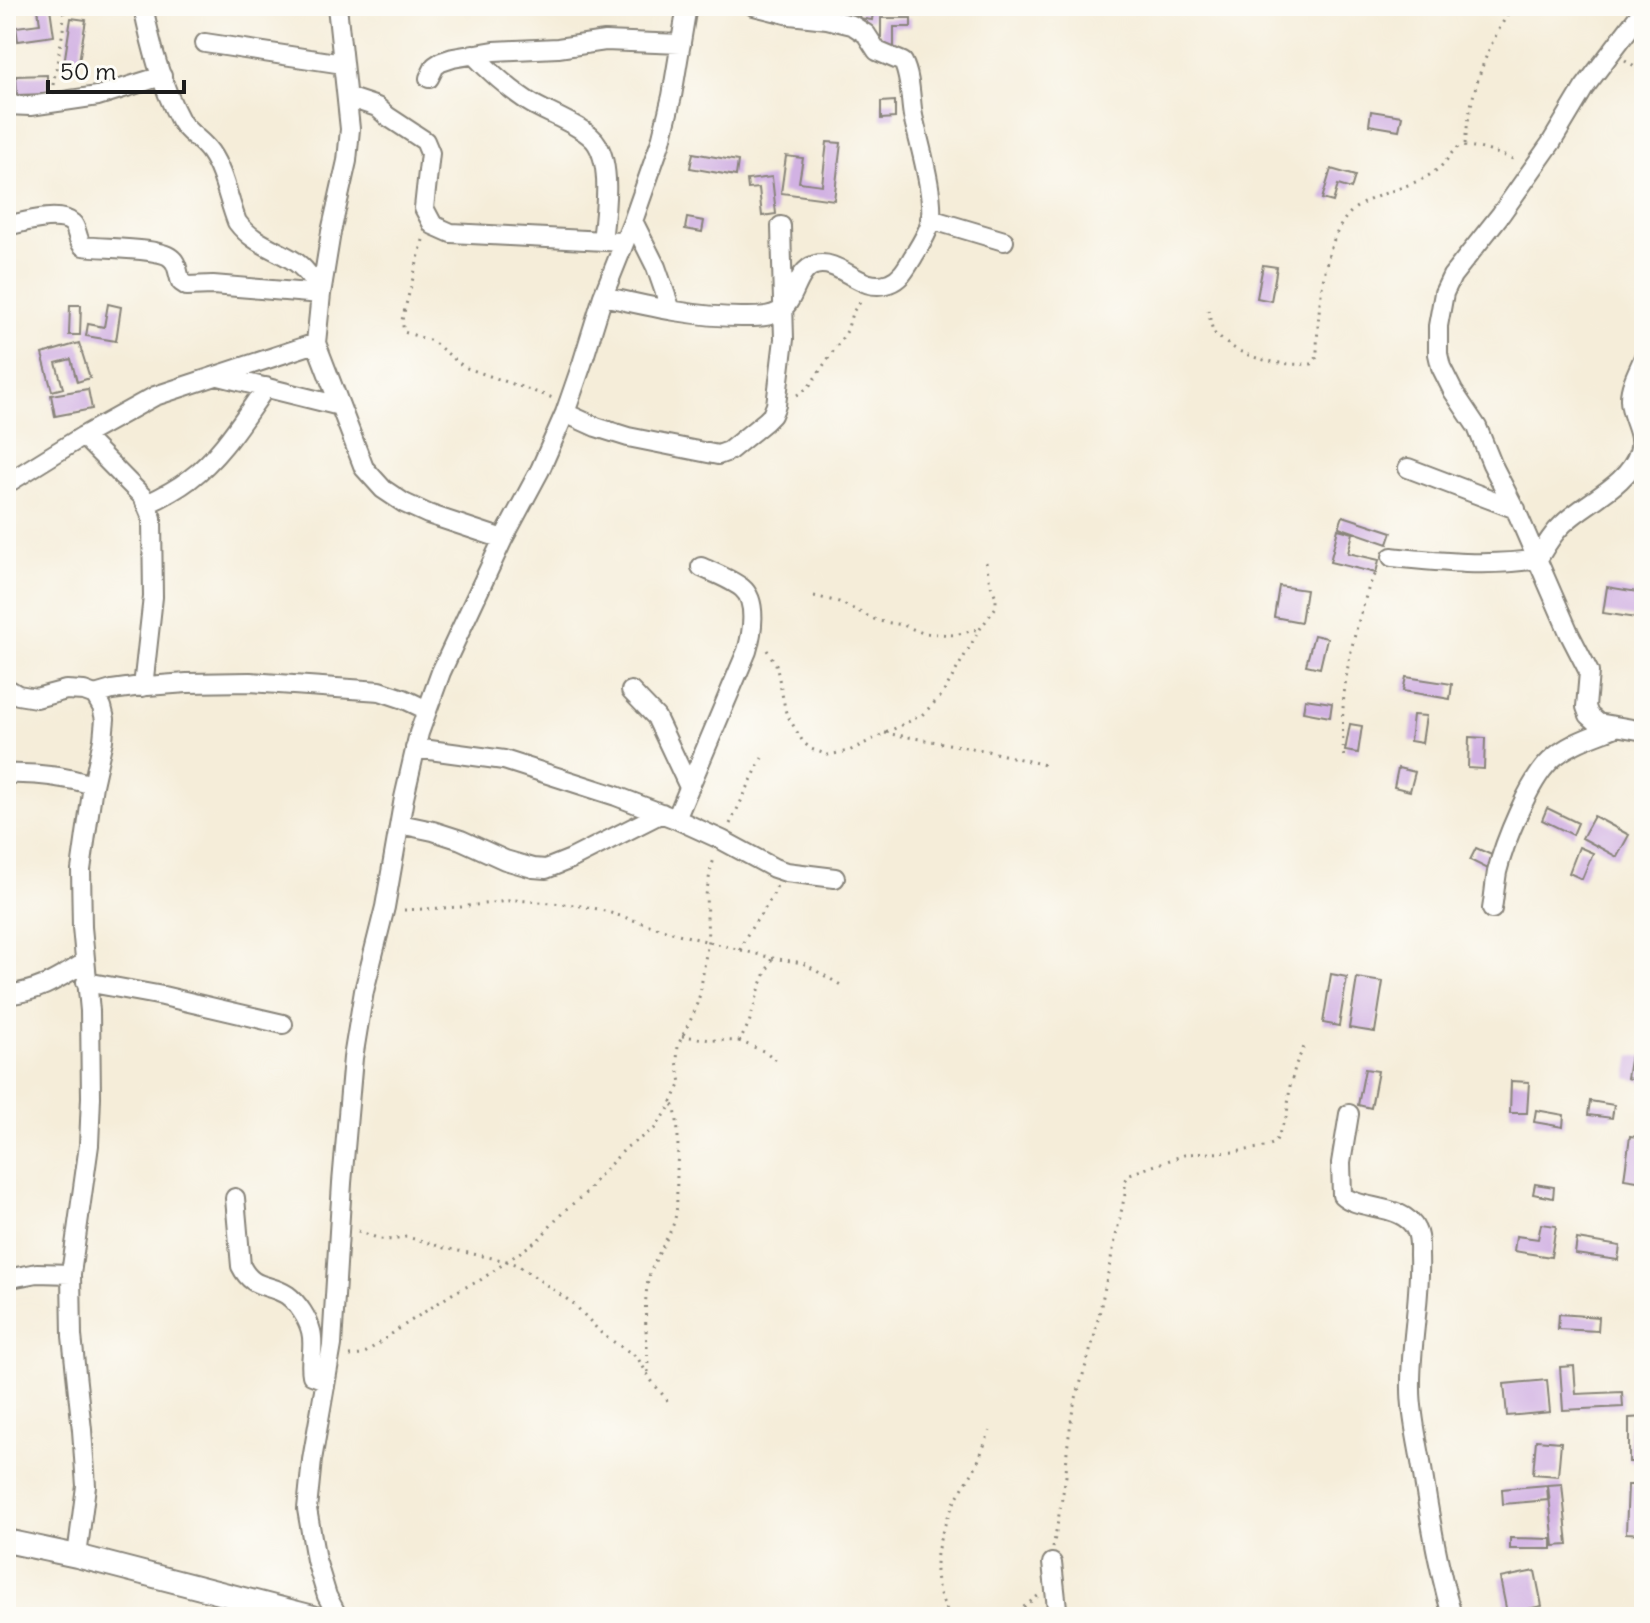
<svg xmlns="http://www.w3.org/2000/svg" width="1650" height="1623" font-family="Delius,sans-serif">
  <style>
    .building { fill: #d2b2e3 }
    .lines { fill: none; stroke-linecap: round; stroke-linejoin: round }
    .minor-casing { stroke: #88847a; stroke-width: 22 }
    .tertiary-casing { stroke: #88847a; stroke-width: 26 }
    .path { stroke: #88847a; stroke-width: 3; stroke-dasharray: 2 6; stroke-linecap: butt }
    .minor { stroke: #fff; stroke-width: 18 }
    .tertiary { stroke: #fff; stroke-width: 22 }
  </style>
  <rect width="100%" height="100%" fill="#fdfcf7"/>
  <filter id="ink" filterUnits="userSpaceOnUse"><feTurbulence type="fractalNoise" baseFrequency=".0125" numOctaves="2"/><feDisplacementMap in="SourceGraphic" scale="16" xChannelSelector="R" yChannelSelector="G"/><feConvolveMatrix kernelMatrix="1 2 1 2 8 2 1 2 1" color-interpolation-filters="sRGB"/></filter>
  <filter id="wash" filterUnits="userSpaceOnUse"><feTurbulence type="fractalNoise" baseFrequency=".006" numOctaves="4" result="noise"/><feDisplacementMap in="SourceGraphic" scale="32" xChannelSelector="R" yChannelSelector="G"/><feGaussianBlur stdDeviation="1.8" result="paint"/><feColorMatrix in="noise" values="0 0 0 0 0 0 0 0 0 0 0 0 0 0 0 0 0 1.4 0 .05"/><feComposite in="paint" operator="in"/></filter>
  <g filter="url(#wash)">
    <rect width="100%" height="100%" fill="#f5edd9"/>
    <g id="blocks">
      <!-- building -->
      <path class="building" d="M861 6H874L872 20 859 18Z
        M882 6H919V12L882 11Z
        M50 8 54 36 18 41 16 27 40 24 38 9Z
        M71 18 86 20 78 67 64 64Z
        M881 18H911V27H894V52H881Z
        M47 75V94L17 95 16 76Z
        M895 101V118L881 119V102Z
        M1371 111 1402 116 1399 130 1369 125Z
        M827 142 841 143 834 200 781 193 786 156 803 158 799 182 822 185Z
        M693 153 738 161 736 176 690 168Z
        M1331 169 1355 176 1351 189 1338 185 1333 202 1322 199Z
        M772 177 776 214 762 216 759 188 748 189 747 180Z
        M687 218 704 221 702 232 685 229Z
        M1263 265 1277 267 1271 301 1257 298Z
        M108 304 121 307 116 341 86 336 88 324 104 327Z
        M70 305H81L80 335H69Z
        M79 343 90 378 77 382 71 359 56 363 63 388 52 391 42 354Z
        M88 389 92 409 55 416 51 395Z
        M1343 516 1392 532 1388 544 1339 527Z
        M1338 529 1353 533 1348 553 1379 560 1376 573 1330 562Z
        M1279 586 1306 590 1301 622 1274 617Z
        M1607 587 1644 593 1643 619 1603 613Z
        M1314 635 1327 638 1320 668 1306 665Z
        M1406 677 1452 684 1450 699 1403 691Z
        M1305 699 1332 703 1330 717 1303 712Z
        M1413 715 1426 716 1422 743 1410 741Z
        M1350 724 1362 726 1358 753 1345 751Z
        M1469 737 1485 738 1484 769 1468 768Z
        M1398 768 1415 772 1410 791 1394 787Z
        M1547 808 1578 823 1573 835 1542 820Z
        M1594 816 1629 835 1617 857 1582 838Z
        M1579 847 1593 853 1582 879 1569 873Z
        M1476 848 1494 856 1488 869 1470 860Z
        M1331 974 1347 977 1339 1026 1323 1023Z
        M1357 978 1383 982 1375 1032 1349 1028Z
        M1631 1055 1644 1057V1082L1627 1078Z
        M1365 1069 1378 1071 1371 1108 1358 1105Z
        M1511 1081 1529 1082 1527 1113H1510Z
        M1590 1101 1614 1105 1612 1118 1588 1115Z
        M1536 1110 1564 1115 1563 1127 1534 1122Z
        M1630 1136 1644 1138V1182L1624 1179Z
        M1535 1184 1554 1187 1553 1198 1533 1194Z
        M1541 1224 1556 1226 1551 1257 1514 1251 1516 1236 1538 1239Z
        M1577 1239 1620 1246 1618 1260 1575 1254Z
        M1559 1314 1599 1317 1598 1331 1558 1329Z
        M1574 1366 1576 1394 1622 1392 1623 1407 1563 1410 1560 1367Z
        M1547 1380 1550 1412 1507 1416 1504 1384Z
        M1644 1417V1462H1629V1418Z
        M1536 1440 1561 1442 1558 1476 1533 1474Z
        M1562 1484 1568 1545 1554 1546 1548 1485Z
        M1547 1485 1548 1500 1503 1504 1502 1489Z
        M1628 1485H1644V1534L1626 1533Z
        M1510 1538 1552 1539V1549H1510Z
        M1535 1571 1542 1606 1507 1613 1500 1578Z"/>
    </g>
  </g>
  <g filter="url(#ink)">
    <use href="#blocks" fill-opacity="0" stroke="#88847a" stroke-width="2"/>
    <g class="lines">
      <defs>
        <path id="minor" d="M143 6C151 45 161 85 180 120 187 133 201 139 210 152 224 172 228 199 237 222 252 242 271 247 291 259 305 267 313 280 321 294
          M337 6 350 129 347 161 331 232 321 294 316 343 364 468 383 489 404 503 428 514 503 539
          M1644 9 1584 88 1551 143 1501 214 1452 276 1444 293 1438 326V354L1441 367 1453 391 1477 427 1492 464 1518 515 1570 635 1589 672 1586 707 1589 715 1598 723 1644 731
          M205 43 343 64
          M473 54C490 72 508 88 529 102 546 113 587 127 597 144 612 168 605 214 602 241
          M429 78 435 66 441 62 453 58 494 51 558 48 605 41 681 44
          M347 97 377 107 387 116 425 141 430 153 424 208 433 225 451 233 624 242
          M6 105 30 106 98 96 162 76
          M930 219 1004 241
          M633 221 656 267 671 310
          M6 226C21 223 59 211 72 223 78 228 76 239 83 246 102 249 161 247 172 259 178 264 178 275 181 282L187 286 213 285 321 294
          M603 296C651 307 699 318 748 317 758 317 769 317 778 312 796 303 795 271 815 265 841 258 860 294 889 283 901 279 907 267 913 257 919 247 927 235 930 224 936 198 919 143 913 116 910 98 911 78 903 62L877 51 866 34 852 25 827 19 790 15 754 6
          M219 376 340 406
          M565 413 596 427 628 437 718 455 729 451 766 421 772 415 776 405 784 339 781 226
          M83 436 143 497 152 518 153 597 143 687
          M1408 468 1516 509
          M6 484 83 436 155 396 316 343
          M147 504C162 497 177 489 190 479 222 455 243 419 266 387
          M1392 557C1441 562 1489 567 1538 559 1545 547 1552 534 1563 524 1586 501 1628 486 1639 452 1645 433 1629 416 1630 398 1630 385 1639 369 1644 357
          M6 688 18 695 36 698 66 690 84 691 95 695 102 707 105 719 103 740 93 785 81 870 82 927 90 1011 91 1097 89 1145 71 1274 72 1336 82 1430 86 1486 77 1556
          M631 691 656 717 689 787
          M95 695 112 690 134 687 187 683 250 682 380 691 404 699 427 710
          M415 748 504 760 616 796 676 819 722 840 774 868 786 872 835 878
          M6 774C36 773 63 776 93 785
          M676 819 747 651C752 634 758 601 742 588 731 579 714 573 701 567
          M400 824 433 831 461 840 505 860 533 868 546 869 571 859 662 813
          M1492 909C1494 897 1495 884 1497 872 1504 843 1529 781 1550 761 1568 743 1594 736 1616 727
          M86 982 163 996 283 1024
          M6 995C40 991 56 980 84 963
          M1349 1114 1341 1163 1342 1195C1359 1211 1404 1203 1416 1230 1420 1238 1419 1247 1419 1255 1421 1300 1410 1344 1411 1389 1411 1413 1417 1438 1421 1462 1429 1513 1437 1562 1451 1612L1455 1617
          M235 1198 241 1266C253 1290 268 1283 287 1295 298 1303 308 1319 311 1331 315 1346 309 1361 312 1375L325 1380
          M6 1279 37 1273 71 1274
          M1052 1563 1058 1617
          M338 1617 327 1596 316 1560 307 1509 312 1460 332 1345 342 1183 353 1058 364 991 385 907 404 798 419 733 441 672 503 539 540 470 565 413 582 364 603 296 633 221 661 141 672 96 687 6"/>
        <path id="tertiary" d="M6 1541 77 1556 313 1617"/>
      </defs>
      <!-- minor casing -->
      <use href="#minor" class="minor-casing"/>
      <!-- tertiary casing -->
      <use href="#tertiary" class="tertiary-casing"/>
      <!-- path -->
      <path class="path" d="M1625 60 1644 72
        M53 85 63 31 64 6
        M1465 144C1470 94 1485 48 1513 6
        M423 240 402 320 404 332 432 341 464 367 553 398
        M1208 310 1213 332C1239 358 1275 366 1312 364L1317 357C1317 319 1322 236 1353 210 1373 194 1404 189 1426 177 1432 174 1440 168 1445 162 1449 158 1452 151 1457 148 1468 141 1503 156 1516 160
        M797 395 808 388 847 331 852 313 861 301
        M814 596 839 602 878 621 903 625 923 633 955 635 978 629
        M767 650 776 664 786 713 803 742 811 749 828 755 849 751 922 715 942 695 980 629 996 607V597L990 583 985 557
        M885 733 983 750 1045 765
        M1344 756C1339 706 1347 658 1362 610 1366 596 1369 581 1379 570
        M730 824 762 758
        M404 910 461 907 515 900 575 905 598 909 678 934 772 958 803 963 844 987
        M740 950C749 925 769 909 777 885
        M682 1036 712 1040 740 1041 749 1023 760 987 772 958
        M739 1041 766 1052 777 1061
        M358 1231 380 1239 393 1240 406 1237 423 1241 444 1248 507 1261 519 1266 574 1304 603 1335 637 1357 653 1383 668 1401
        M350 1356 362 1355 400 1328 455 1292 479 1281 539 1239 564 1211 587 1192 598 1177 627 1147 654 1129 667 1112 681 1083 677 1061 678 1045 694 1013 700 994 708 940 706 895 711 868 715 856
        M648 1372C648 1344 643 1315 647 1287 650 1264 665 1245 673 1225 679 1209 676 1192 677 1176 677 1151 681 1127 673 1103
        M1053 1548 1066 1476 1067 1450 1073 1408 1094 1338 1125 1194V1181L1130 1174 1187 1154 1234 1152 1265 1147 1275 1143 1287 1115 1290 1086 1296 1064 1304 1047
        M951 1617C928 1580 934 1548 951 1510 956 1496 966 1484 973 1472 980 1459 984 1444 990 1431
        M1011 1617 1039 1595
        M1330 1617C1349 1614 1368 1613 1388 1613 1405 1614 1416 1611 1433 1614"/>
      <!-- minor -->
      <use href="#minor" class="minor"/>
      <!-- tertiary -->
      <use href="#tertiary" class="tertiary"/>
    </g>
  </g>
  <!-- margin -->
  <rect width="1650" height="1623" fill="none" stroke="#fdfcf7" stroke-width="32"/>
  <!-- scale -->
  <path d="M48 80v12h136v-12" fill="none" stroke="#1c1c1c" stroke-width="4"/>
  <text x="60" y="80" font-size="24" fill="#1c1c1c" stroke="#fdfcf7" stroke-width="6" paint-order="stroke">50 m</text>
</svg>
